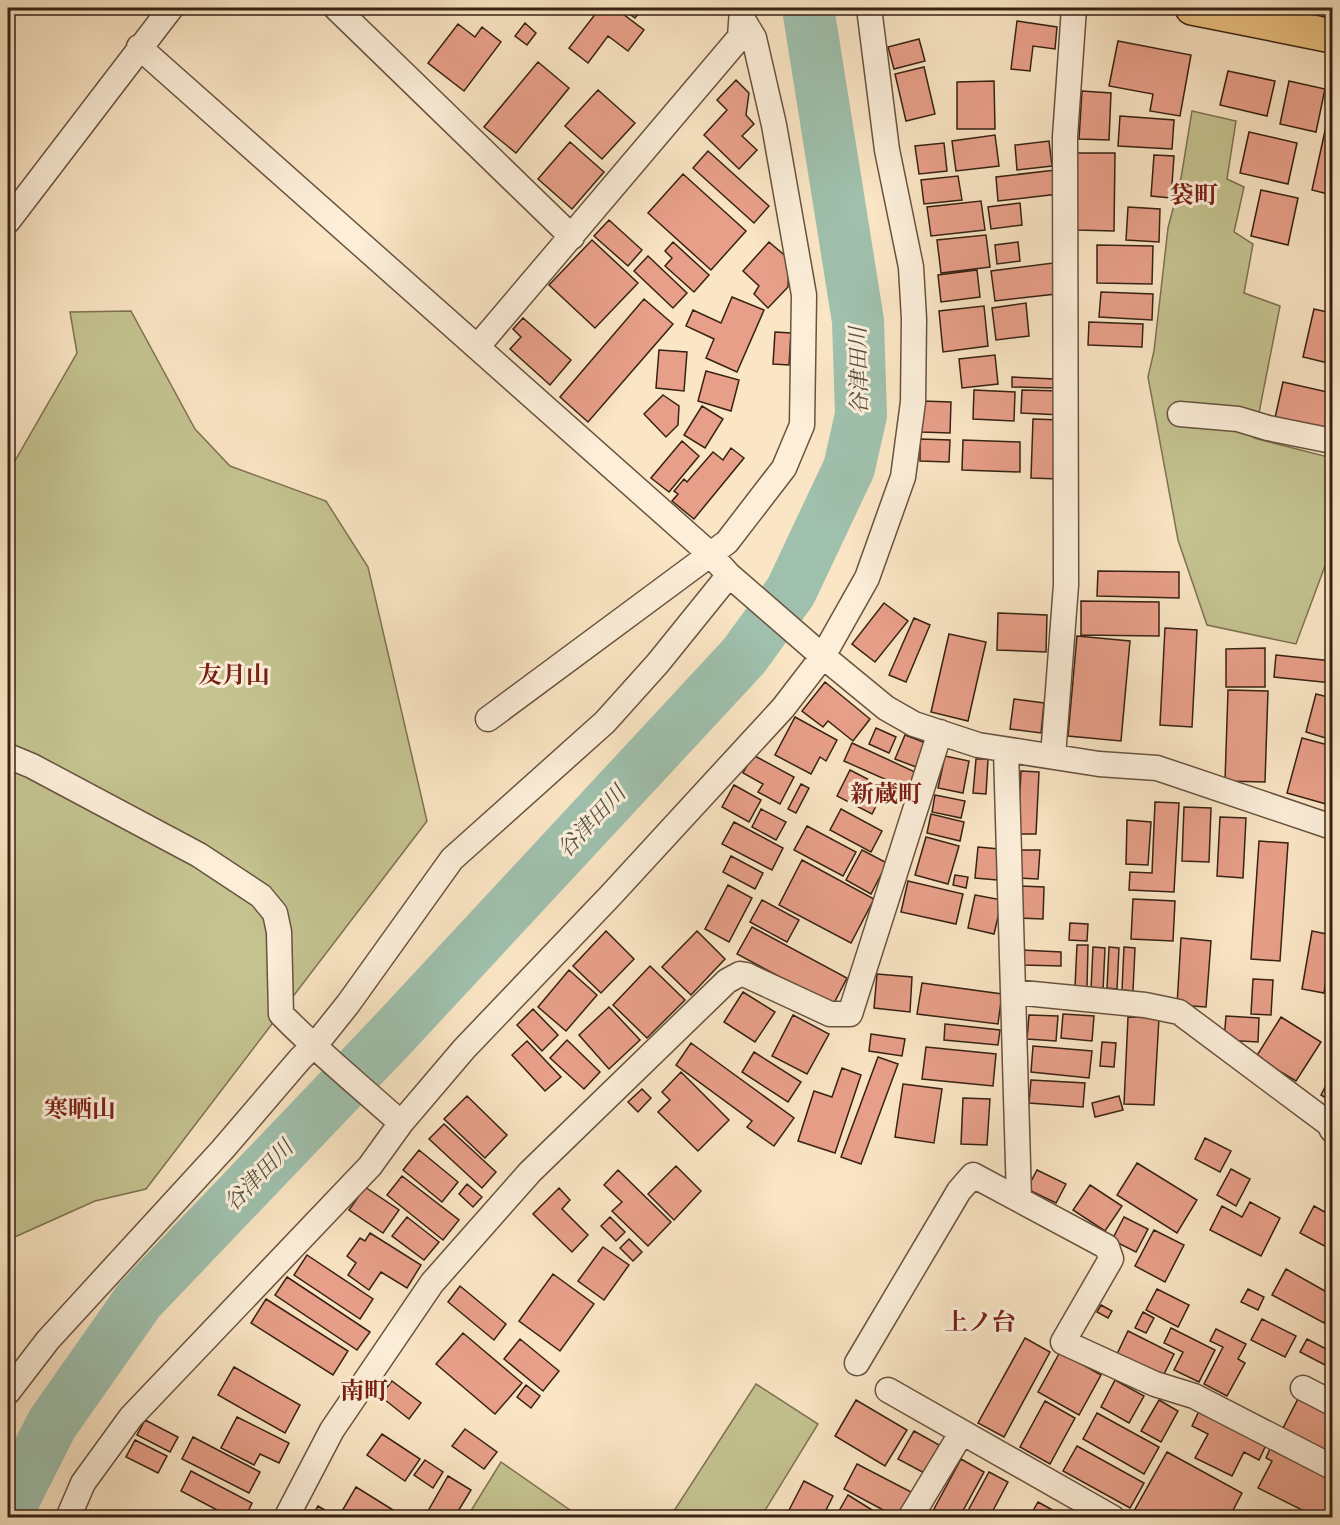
<svg xmlns="http://www.w3.org/2000/svg" width="1340" height="1525" font-family="'EB Garamond','Noto Serif JP',serif">
  <style>
    .green { fill: #c4c390; stroke: #7e7252; stroke-width: 1.5 }
    .lines { fill: none; stroke-linecap: round; stroke-linejoin: round }
    .river { stroke: #9fc0ad; stroke-width: 52 }
    .building { fill: #e89f89; stroke: #372213; stroke-width: 1.5 }
    .street-casing { stroke: #68533f; stroke-width: 27 }
    .primary-casing { stroke: #372213; stroke-width: 36 }
    .street { stroke: #fceed9; stroke-width: 24 }
    .primary { stroke: #edc282; stroke-width: 33 }
    .labels { text-anchor: middle; stroke-width: 6; stroke-linejoin: round; paint-order: stroke }
    .water-label { font-size: 22px; font-style: italic; fill: #565141; stroke: #fceed9 }
    .quarter-label { font-size: 24px; font-weight: bold; fill: #7a1f14; stroke: #fceed9 }
  </style>
  <rect width="100%" height="100%" fill="#fae5c4"/>
  <filter id="stains"><feTurbulence type="fractalNoise" baseFrequency=".00333" numOctaves="4"/><feColorMatrix values="0 0 0 0 .2 0 0 0 0 .09 0 0 0 0 .02 0 0 0 .5 -.17"/></filter>
  <radialGradient id="worn" r=".72"><stop offset=".6" stop-color="#630" stop-opacity="0"/><stop offset="1" stop-color="#630" stop-opacity=".3"/></radialGradient>
  <!-- green -->
  <path class="green" d="M1192 111 1236 121 1227 179 1244 187 1234 232 1253 244 1244 293 1280 306 1254 438 1332 458V547L1296 644 1207 625 1178 540 1148 377 1154 351 1168 228 1181 178Z
    M131 311 195 429 230 466 326 501 368 567 427 821 146 1189 95 1201 8 1240V473L77 353 70 312Z
    M756 1384 818 1424 761 1517H670Z
    M501 1462 580 1517H467Z"/>
  <g class="lines">
    <!-- river -->
    <path class="river" d="M8 1511 52 1424 139 1300 393 1034 744 656 791 591 849 468 861 415 858 321 808 8"/>
  </g>
  <!-- building -->
  <path class="building" d="M600 8H615L644 30 628 51 608 36 588 63 569 48Z
    M621 8H643L635 18Z
    M707 8H723L720 14Z
    M1017 21 1057 27 1055 49 1033 46 1030 71 1011 69Z
    M525 23 536 33 527 45 515 36Z
    M458 24 475 37 482 27 501 42 464 91 428 63Z
    M919 39 925 61 894 69 888 47Z
    M1118 41 1191 55 1180 116 1150 111 1153 94 1109 86Z
    M538 62 569 88 516 153 484 127Z
    M924 67 935 114 906 121 895 74Z
    M1228 71 1275 81 1267 116 1220 105Z
    M736 80 749 93 746 115 754 124 742 136 757 150 739 169 704 135 727 110 717 100Z
    M994 81 995 129H957V82Z
    M1289 81 1325 89 1316 132 1280 124Z
    M598 90 635 123 602 159 565 126Z
    M1082 91 1111 93 1109 140 1079 139Z
    M1332 99V195L1312 190Z
    M1120 116 1174 120 1172 149 1118 146Z
    M1249 132 1297 143 1288 184 1240 173Z
    M995 135 999 166 956 171 952 141Z
    M1049 141 1052 166 1017 170 1015 145Z
    M570 142 604 172 572 209 538 179Z
    M944 143 947 171 919 174 915 146Z
    M708 151 769 206 754 223 693 168Z
    M1077 153H1115L1114 231 1077 230Z
    M1154 155 1174 156 1171 198 1151 196Z
    M1055 170 1058 194 998 201 996 177Z
    M683 174 746 231 711 270 648 213Z
    M958 176 962 200 924 204 921 180Z
    M1261 190 1298 198 1288 245 1251 236Z
    M981 201 985 230 931 236 927 207Z
    M1020 203 1022 225 991 229 988 207Z
    M1128 207 1160 209 1159 242 1126 240Z
    M609 220 642 250 628 266 594 236Z
    M986 235 990 267 941 273 937 240Z
    M592 240 638 283 595 328 549 285Z
    M673 242 709 275 694 292 665 266 672 258 665 251Z
    M769 242 789 259 788 287 768 308 754 294 759 286 743 271Z
    M1018 242 1020 261 997 264 995 245Z
    M1097 245 1153 246 1152 284 1097 283Z
    M648 256 687 293 673 308 634 271Z
    M1053 263 1056 294 995 301 991 271Z
    M977 270 980 297 941 302 938 275Z
    M1101 292 1153 294 1152 320 1099 317Z
    M732 297 764 310 737 372 706 358 714 339 686 326 693 310 721 323Z
    M644 299 673 324 588 422 560 397Z
    M1026 303 1029 336 996 340 992 308Z
    M984 306 988 346 943 352 939 311Z
    M1314 309 1332 313V364L1303 357Z
    M523 318 571 360 550 385 510 349 521 337 513 329Z
    M1089 322 1143 324 1142 347 1088 345Z
    M775 332 791 333 789 365 773 364Z
    M659 350 687 352 684 391 656 388Z
    M995 355 998 384 962 388 959 359Z
    M706 371 739 380 731 411 698 401Z
    M1012 377 1054 379V388L1012 387Z
    M1283 382 1332 393V431L1275 418Z
    M974 390 1015 392 1014 421 973 419Z
    M1022 390 1062 391 1061 415 1021 413Z
    M663 395 679 406 678 425 666 437 644 414Z
    M922 401 951 402 950 433 921 432Z
    M702 406 723 419 705 448 684 435Z
    M1033 419 1061 420 1059 479 1031 478Z
    M920 439 950 440 949 462 920 461Z
    M963 440 1020 442V472L962 470Z
    M682 441 699 456 669 492 651 478Z
    M731 448 744 458 694 519 672 501 678 494 674 491 684 479 687 482 713 452 723 460Z
    M1098 571 1179 572V598L1097 596Z
    M1081 601 1159 602V636L1081 635Z
    M884 603 908 621 875 662 852 644Z
    M998 613 1047 615 1046 652 997 650Z
    M914 618 930 625 906 682 889 675Z
    M1165 628 1197 630 1192 727 1160 725Z
    M949 634 986 642 968 721 931 712Z
    M1077 636 1130 641 1121 741 1068 736Z
    M1265 648V687H1226V649Z
    M1276 655 1332 661V683L1274 677Z
    M825 682 870 719 853 741 828 721 823 727 802 711Z
    M1228 690 1268 691 1265 782 1225 781Z
    M1316 694 1332 698V740L1306 732Z
    M1014 699 1044 703 1041 733 1010 729Z
    M795 717 837 740 826 761 820 757 811 774 775 755Z
    M876 728 896 737 889 753 869 744Z
    M905 735 926 743 916 767 895 759Z
    M1302 738 1332 746V780L1326 804 1287 793Z
    M852 743 915 772 907 789 844 761Z
    M753 755 794 777 780 804 758 792 763 784 743 773Z
    M945 756 969 761 963 793 938 788Z
    M976 759H988L986 794 973 793Z
    M850 770 885 788 872 814 837 796Z
    M1021 771 1039 772 1036 834H1018Z
    M801 784 809 788 796 813 788 809Z
    M734 785 761 800 749 822 722 807Z
    M935 795 965 801 961 818 932 812Z
    M1155 802 1179 803 1174 892 1129 890 1130 872 1152 873Z
    M1184 807 1211 808 1209 862 1182 861Z
    M761 809 786 822 776 840 752 827Z
    M841 809 882 831 871 852 830 830Z
    M931 814 964 822 960 841 927 833Z
    M1220 817 1246 818 1243 878 1217 876Z
    M1127 820 1151 822 1148 865 1126 864Z
    M734 822 783 848 772 870 722 844Z
    M807 826 856 852 843 876 794 850Z
    M926 837 959 846 948 884 915 875Z
    M1259 841 1288 843 1280 961 1251 959Z
    M978 847 999 849 997 880 975 878Z
    M862 850 887 863 871 894 846 880Z
    M1020 850H1040L1038 879 1018 878Z
    M731 856 763 873 755 889 723 872Z
    M802 860 874 899 851 943 779 905Z
    M955 875 968 877 966 888 953 885Z
    M908 881 963 894 956 924 901 912Z
    M728 885 752 898 729 942 705 929Z
    M1020 886 1044 887 1043 919 1018 918Z
    M975 895 1002 900 994 934 968 928Z
    M1133 899 1175 901 1173 941 1131 939Z
    M762 900 799 920 787 942 750 922Z
    M1070 923 1088 924 1087 941 1069 940Z
    M752 927 847 978 833 1005 737 954Z
    M606 931 634 959 601 993 573 966Z
    M697 931 725 959 691 995 662 967Z
    M1312 931 1332 935 1324 993 1302 989Z
    M1181 938 1211 941 1206 1007 1177 1005Z
    M1077 945H1088L1087 988 1075 987Z
    M1093 947 1105 948 1103 991 1091 990Z
    M1109 947 1119 948 1117 989 1107 988Z
    M1124 947 1135 948 1133 991 1122 990Z
    M1022 950 1061 952V966L1022 965Z
    M650 966 685 1000 647 1038 613 1005Z
    M569 970 597 995 566 1031 538 1007Z
    M877 974 912 977 910 1012 874 1008Z
    M1253 979 1273 980 1271 1015 1251 1014Z
    M922 983 1002 994 998 1024 917 1014Z
    M743 992 775 1012 755 1042 724 1022Z
    M609 1007 640 1040 609 1069 579 1035Z
    M533 1009 558 1035 542 1051 517 1025Z
    M1063 1014 1094 1016 1092 1041 1061 1038Z
    M793 1015 829 1034 807 1074 772 1056Z
    M1029 1015 1058 1016 1056 1041 1027 1039Z
    M1226 1016 1259 1018 1258 1042 1224 1040Z
    M1128 1017 1159 1018 1154 1105 1124 1104Z
    M1281 1017 1321 1042 1296 1081 1256 1057Z
    M945 1024 1000 1030 998 1045 944 1040Z
    M871 1034 905 1039 902 1056 869 1051Z
    M567 1040 600 1072 584 1089 550 1058Z
    M527 1041 561 1077 545 1091 512 1055Z
    M1102 1042 1116 1043 1114 1067 1100 1066Z
    M691 1043 794 1118 774 1146 747 1127 752 1121 676 1065Z
    M1033 1046 1092 1051 1089 1078 1031 1072Z
    M926 1047 996 1054 993 1086 922 1079Z
    M754 1052 801 1082 788 1102 742 1072Z
    M878 1057 898 1064 861 1164 841 1157Z
    M842 1068 861 1075 835 1153 798 1141 814 1091 832 1097Z
    M681 1072 729 1120 698 1151 658 1112 670 1100 662 1092Z
    M1332 1074V1102L1321 1095Z
    M1031 1080 1085 1083 1083 1107 1029 1103Z
    M903 1084 942 1089 934 1143 895 1137Z
    M642 1089 651 1098 638 1112 628 1102Z
    M467 1096 507 1135 485 1158 444 1119Z
    M1119 1096 1123 1110 1095 1117 1092 1103Z
    M963 1098 990 1099 987 1145 961 1144Z
    M444 1124 496 1172 482 1188 429 1139Z
    M1205 1138 1231 1151 1220 1172 1195 1159Z
    M419 1150 458 1182 442 1202 403 1170Z
    M1137 1163 1197 1200 1177 1233 1117 1195Z
    M676 1166 701 1191 674 1220 648 1194Z
    M1231 1169 1250 1179 1236 1206 1217 1195Z
    M618 1170 671 1222 648 1246 612 1211 622 1202 604 1185Z
    M1037 1170 1066 1184 1056 1203 1027 1189Z
    M402 1176 459 1220 443 1240 387 1195Z
    M467 1184 482 1197 473 1207 459 1194Z
    M1090 1185 1122 1206 1105 1231 1073 1210Z
    M365 1187 399 1210 383 1233 349 1210Z
    M559 1188 570 1200 562 1209 588 1235 572 1252 533 1214Z
    M1250 1202 1280 1218 1261 1256 1210 1230 1222 1206 1242 1217Z
    M1314 1206 1332 1216V1250L1300 1233Z
    M407 1217 439 1242 424 1260 392 1236Z
    M610 1217 625 1232 616 1241 601 1226Z
    M1124 1217 1148 1229 1136 1252 1112 1240Z
    M1154 1230 1184 1245 1165 1282 1135 1266Z
    M370 1233 421 1265 407 1288 381 1272 369 1290 348 1275 356 1263 347 1256 360 1238 365 1241Z
    M629 1239 642 1252 633 1261 620 1248Z
    M603 1247 629 1265 604 1300 578 1281Z
    M307 1255 373 1299 360 1319 294 1275Z
    M1286 1269 1332 1295V1306L1324 1323 1272 1295Z
    M553 1274 594 1304 560 1351 519 1321Z
    M287 1277 370 1332 357 1350 275 1295Z
    M460 1286 506 1324 494 1340 448 1302Z
    M1157 1289 1189 1305 1178 1327 1146 1310Z
    M1248 1289 1264 1297 1258 1310 1241 1302Z
    M266 1299 348 1351 333 1375 251 1323Z
    M1101 1305 1112 1311 1108 1318 1097 1312Z
    M1143 1312 1154 1318 1146 1333 1135 1328Z
    M1262 1319 1296 1336 1285 1357 1251 1340Z
    M1171 1328 1215 1350 1199 1382 1174 1370 1183 1352 1164 1343Z
    M1216 1329 1246 1344 1238 1359 1245 1363 1227 1396 1204 1384 1223 1347 1210 1341Z
    M1128 1331 1174 1354 1162 1378 1117 1354Z
    M463 1333 522 1383 495 1414 436 1364Z
    M1025 1338 1050 1352 1004 1437 978 1423Z
    M520 1339 559 1371 543 1391 504 1359Z
    M1307 1339 1332 1352 1325 1365 1300 1352Z
    M1060 1352 1101 1375 1079 1415 1038 1392Z
    M234 1367 300 1405 285 1433 218 1395Z
    M1115 1380 1144 1396 1129 1423 1101 1407Z
    M392 1381 421 1403 409 1419 380 1396Z
    M526 1385 540 1396 531 1408 517 1397Z
    M1301 1393 1332 1409V1456L1282 1430Z
    M856 1400 907 1430 885 1466 835 1436Z
    M1159 1400 1178 1411 1161 1442 1141 1431Z
    M1045 1401 1075 1418 1050 1464 1020 1447Z
    M1199 1411 1266 1445 1259 1460 1244 1452 1232 1476 1195 1458 1208 1434 1192 1426Z
    M1097 1413 1159 1447 1144 1474 1083 1439Z
    M237 1417 289 1443 279 1463 260 1454 254 1465 221 1448Z
    M145 1420 178 1437 170 1452 137 1435Z
    M465 1429 497 1452 484 1469 452 1446Z
    M914 1431 941 1446 926 1474 898 1459Z
    M382 1434 420 1459 405 1481 367 1455Z
    M193 1437 260 1472 249 1493 182 1459Z
    M135 1440 167 1456 158 1473 126 1457Z
    M1272 1444 1332 1475V1500L1324 1518H1318L1258 1488 1272 1461 1266 1458Z
    M1077 1446 1144 1483 1130 1508 1063 1471Z
    M1167 1452 1242 1493 1229 1518H1145L1134 1511Z
    M961 1459 984 1472 959 1518H950L934 1509Z
    M425 1460 443 1472 433 1488 414 1475Z
    M857 1464 915 1494 898 1518 844 1489Z
    M191 1471 252 1503 245 1518H232L181 1491Z
    M989 1472 1008 1482 989 1518H964Z
    M448 1476 471 1490 454 1518H439L428 1511Z
    M804 1481 833 1496 822 1518H785Z
    M356 1487 406 1518H353L342 1511Z
    M848 1495 885 1518H835Z
    M1038 1502 1065 1517 1064 1518H1029Z
    M318 1506 338 1518H311Z"/>
  <g class="lines">
    <defs>
      <path id="street" d="M336 8 572 237
        M139 47 710 554 729 575 813 648 886 708 914 724 978 745 1099 764 1157 768 1332 827
        M8 221 171 8
        M478 346 740 37 742 10
        M1180 414 1238 419 1268 428 1332 441
        M488 719 727 542 784 468 802 425 804 295 774 125 754 38 742 18
        M1006 750 1019 1199
        M8 756 32 766 199 855 261 896 275 913 279 932 281 1014C319 1053 361 1087 401 1123
        M1053 756 1066 585 1065 137 1074 8
        M1013 992 1145 1005 1179 1012 1329 1124 1332 1130
        M857 1363 959 1191 973 1175 1107 1247 1111 1259 1063 1342 1155 1384 1194 1396 1332 1467
        M1303 1388 1332 1403
        M888 1390 1113 1518
        M8 1392 48 1340 223 1149 300 1059 320 1039 348 1004 452 859 605 722 658 663 729 575
        M68 1518 83 1483 131 1417 370 1166 401 1123 464 1049 611 895 783 708 823 656 867 578 903 477 913 402 914 319 911 267 887 150 869 8
        M286 1518 332 1430 432 1283 530 1172 727 981 740 974 746 975 830 1014H850L940 732
        M910 1518 962 1432"/>
      <path id="primary" d="M1192 8 1332 36"/>
    </defs>
    <!-- street casing -->
    <use href="#street" class="street-casing"/>
    <!-- primary casing -->
    <use href="#primary" class="primary-casing"/>
    <!-- street -->
    <use href="#street" class="street"/>
    <!-- primary -->
    <use href="#primary" class="primary"/>
  </g>
  <g class="labels">
    <!-- water labels -->
    <g class="water-label">
      <text transform="translate(858 371) rotate(-91)" y="8">谷津田川</text>
      <text transform="translate(591 821) rotate(-47)" y="8">谷津田川</text>
      <text transform="translate(258 1175) rotate(-46)" y="8">谷津田川</text>
    </g>
    <!-- quarter labels -->
    <g class="quarter-label">
      <text x="1194" y="203">袋町</text>
      <text x="234" y="683">友月山</text>
      <text x="886" y="802">新蔵町</text>
      <text x="80" y="1117">寒晒山</text>
      <text x="980" y="1330">上ノ台</text>
      <text x="364" y="1399">南町</text>
    </g>
  </g>
  <!-- margin -->
  <rect width="1340" height="1525" fill="none" stroke="#fae5c4" stroke-width="30"/>
  <rect x="9" y="9" width="1322" height="1507" fill="none" stroke="#372213" stroke-width="3"/>
  <rect x="15" y="15" width="1310" height="1495" fill="none" stroke="#372213" stroke-width="1.5"/>
  <rect width="100%" height="100%" filter="url(#stains)"/>
  <rect width="100%" height="100%" fill="url(#worn)"/>
</svg>
